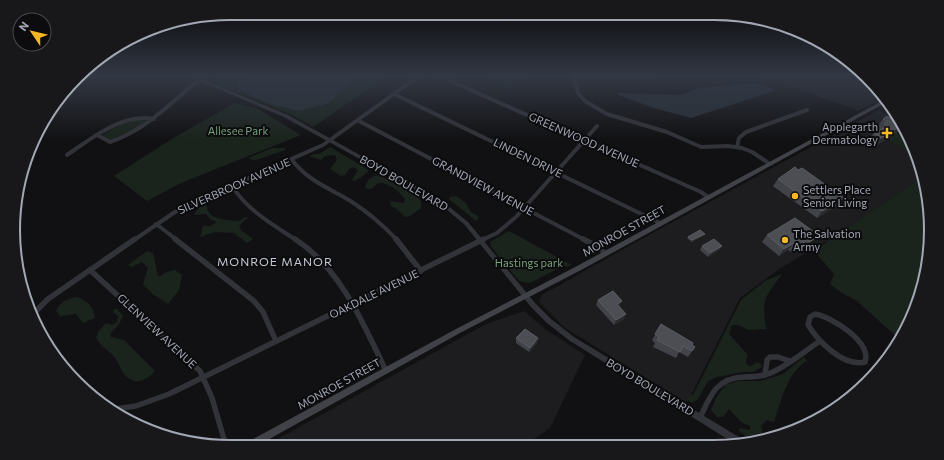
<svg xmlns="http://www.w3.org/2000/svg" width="944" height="460" font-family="Commissioner,sans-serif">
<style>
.built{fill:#1d1d20}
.green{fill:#1b231d}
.water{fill:#272f37}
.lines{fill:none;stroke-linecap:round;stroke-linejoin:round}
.minor-far1{stroke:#323338;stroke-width:4}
.minor{stroke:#323338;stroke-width:5.5}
.tertiary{fill:#323338;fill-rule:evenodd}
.secondary{fill:#404248;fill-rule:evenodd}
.wall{fill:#424348}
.shaded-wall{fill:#2a2b2e}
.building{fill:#4d4e54;stroke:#5a5c63}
.poi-dot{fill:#f7b725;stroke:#0c0c0e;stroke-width:1.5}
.labels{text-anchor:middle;stroke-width:4;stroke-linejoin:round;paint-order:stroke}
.poi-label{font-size:11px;fill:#a2a7b4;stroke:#0c0c0e;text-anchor:start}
.park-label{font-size:11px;fill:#78a07c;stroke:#0c0c0e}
.street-label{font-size:11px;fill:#a2a7b4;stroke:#0c0c0e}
.neighbourhood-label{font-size:12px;letter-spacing:1px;fill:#c3c6d0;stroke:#0c0c0e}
.rim{fill:none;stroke:#a2a7b4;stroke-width:2}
</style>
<rect width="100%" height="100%" fill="#111113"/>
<!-- built -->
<g class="built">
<path d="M756,75H866L883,99L857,111L853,108Z"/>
<path d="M879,110L896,120L915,147L921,178L830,239L779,269L740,298L687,403L565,328L539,302L542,295L636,242Z"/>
<path d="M524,311L545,329L585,355L550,428L524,446L263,447L486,324Z"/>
</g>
<!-- green -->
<g class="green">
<path d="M226,75H248L237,82L329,103L359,75H389L313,127L290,114L215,83L217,80Z"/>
<path d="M481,75H529L507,87Z"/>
<path d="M235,103L258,109L301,135L181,183L147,201L114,176L175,137Z"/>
<path d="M138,119L148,121L117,139L108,140L102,135L121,124Z"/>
<path d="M897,132L900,134L905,133L915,147L916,155L886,139Z"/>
<path d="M330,147L369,170L363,176L355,181L352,180L358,170L353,167L350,168L345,175L341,176L330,169L337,160L335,155L325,156L321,160L309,156L314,154H319Z"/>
<path d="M272,148H285V150L256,160H252L248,158Z"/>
<path d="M379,175L418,196L421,202V208L410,216L405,217L397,209L391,206L390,201L404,203L405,199C397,190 391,183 378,183L371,189L365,188C367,180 370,176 379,175Z"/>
<path d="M921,178L931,230L914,313L899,339L857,301L842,293L830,284L834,274L815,252L830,239Z"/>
<path d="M456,196L466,203L471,212L479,217L476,221L449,199L450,197Z"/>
<path d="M203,204L207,205C206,220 228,220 239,221L245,217H248L239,226L242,231L253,239L247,243L234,233L215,232L200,237L203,226H210L217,222L211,220L206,214L194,215L197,210Z"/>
<path d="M509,231L572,265L557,269L530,283L519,281L491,247L490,242Z"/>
<path d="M147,251L153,253L158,276H161L164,273L175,270L182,275L179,290L168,304L154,295L143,284L148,268L142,262L132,267L128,265Z"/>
<path d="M782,274C764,299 762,298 766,329L749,330L738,325H732L729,334L748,355L746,360L747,365L751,366L757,362L761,364L762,367L753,372H743L717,377L708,381L698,399L692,403L686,399L689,395H693L741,300L765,281Z"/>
<path d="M77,297C88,302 93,305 95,318L83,323L76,314L60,316L56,311C61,301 66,299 77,297Z"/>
<path d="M114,309H117L123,316L119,324L110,334L111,337L124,340L155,371C144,383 131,386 122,371C120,367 118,362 116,359C110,351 102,348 96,338L98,332L106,323L112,325L117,322L118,316L113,312Z"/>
<path d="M804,357L807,361C787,372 781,402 774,422L767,420L761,426L764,439L753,441L739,431V428L750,430V426L741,422L729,409L723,417H717L711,410L716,398L726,384L740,381H760L783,374Z"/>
</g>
<!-- water -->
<g class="water">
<path d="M248,75H359V76L329,103L299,111L274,105L252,96L238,88L237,82Z"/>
<path d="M756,83L777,90L691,118L654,108L618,95L619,93H624L680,95L699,88Z"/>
</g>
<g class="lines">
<!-- minor-far1 -->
<g class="minor-far1">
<path d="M437,75L701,192L708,197"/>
<path d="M573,75L578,93L585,101L607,114L667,132L701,147L728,146L742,148L752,152L770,164"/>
<path d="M573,76L647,77L657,75"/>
<path d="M394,94L660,223"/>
<path d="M359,121L585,240"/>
<path d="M97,135L110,142C146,130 170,103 199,80"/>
<path d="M737,147L739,138L746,132L807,110"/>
<path d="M67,155C92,138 122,113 154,119"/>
<path d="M292,160C308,181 331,189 352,202C369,213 384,226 397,240"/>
<path d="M232,186C248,211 272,224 296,240"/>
<path d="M156,224L177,240"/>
<path d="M134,240L175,212L194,202L323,145L420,75"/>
<path d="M482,240L497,233L516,217L597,126"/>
</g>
<!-- minor -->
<g class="minor">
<path d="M175,239L254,301L263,312L276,341"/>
<path d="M295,239C341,269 363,323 386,371"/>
<path d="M396,239L421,271"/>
<path d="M583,239L598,247L605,253"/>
<path d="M90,270L200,371L212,398L226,446"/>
<path d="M815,314C832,317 872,342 865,362C843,367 819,342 808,325L810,317Z"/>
<path d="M32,315L48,299L135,239"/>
<path d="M765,375L767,360L770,357H778L790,361"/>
<path d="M115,409L136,406L169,394L484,239"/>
<path d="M700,418C710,396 716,378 744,377C752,377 760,377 768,374C787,367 803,352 820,341"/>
</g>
<!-- tertiary -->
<path class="tertiary" d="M186,75H193L288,115L441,200L468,222L535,303L551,319L574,337L747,442V444L737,445L570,341L547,323L531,307L464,224L437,202L284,117Z"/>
<!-- secondary -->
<path class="secondary" d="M882,101H884L885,103L583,269L460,333L255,447H243L244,444L456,329L579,265Z"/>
</g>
<!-- wall -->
<g class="wall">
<path d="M895,118L901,127L897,132L874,147L867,142L874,133L879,130L876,128L883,119H892Z"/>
<path d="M778,179L838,205L817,218L773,186Z"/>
<path d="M704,235L692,242L687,238L688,237Z"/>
<path d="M767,235L810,236L814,239L808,246L804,249L802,247L793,253L788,250L779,256L762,242Z"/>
<path d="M702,246H722L720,249L708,257L700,250Z"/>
<path d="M598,300L622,301L619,306L624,319L614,325L596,305Z"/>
<path d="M661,324L692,345V351L688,357L679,352L676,358L653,347L655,343L652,340Z"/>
<path d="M516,338L537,343L529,352L516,343Z"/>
</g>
<!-- shaded-wall -->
<g class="shaded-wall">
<path d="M900,126L901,127L897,132L874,147L881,138Z"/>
<path d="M844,198L838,205L817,218L822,211Z"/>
<path d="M705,234L704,235L692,242V240Z"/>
<path d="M814,239L808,246L804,249L809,242Z"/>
<path d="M808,240L802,247L793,253L799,246Z"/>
<path d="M794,243L788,250L779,256L784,249Z"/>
<path d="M722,246L720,249L708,257L710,253Z"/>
<path d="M622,301L620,306L615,309L617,304Z"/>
<path d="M626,314L624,319L614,325L616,320Z"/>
<path d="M538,338L537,343L529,352L530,348Z"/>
</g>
<!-- building -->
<g class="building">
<path d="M887,116L892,119L895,118L900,126L881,138L874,133L887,126L884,124L888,122L883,119Z"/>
<path d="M795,167L798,170L802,168L844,198L822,211L778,179Z"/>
<path d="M795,218L814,232L809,235L814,239L809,242L808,240L799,246L794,243L784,249L767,235Z"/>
<path d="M700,230L705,234L692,240L688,237Z"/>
<path d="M714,239L722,246L710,253L702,246Z"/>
<path d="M613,291L622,301L617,304L626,314L616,320L598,300Z"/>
<path d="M661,324L693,343L692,345L695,347L692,351L683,346L680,352L657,340L659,337L655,334Z"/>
<path d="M525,329L538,338L530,348L516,338Z"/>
</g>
<!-- sky -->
<linearGradient id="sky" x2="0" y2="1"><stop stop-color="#09090a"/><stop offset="0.54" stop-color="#323844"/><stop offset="1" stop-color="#323844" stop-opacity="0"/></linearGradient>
<rect width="944" height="140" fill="url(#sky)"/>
<!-- markers -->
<g class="poi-dot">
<path d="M885 127h4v4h4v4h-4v4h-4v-4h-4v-4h4z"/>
<circle cx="795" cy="196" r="4"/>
<circle cx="785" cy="240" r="4"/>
</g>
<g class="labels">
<!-- poi labels -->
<g class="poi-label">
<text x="878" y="131" text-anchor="end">Applegarth<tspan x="878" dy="13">Dermatology</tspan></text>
<text x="803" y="194">Settlers Place<tspan x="803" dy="13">Senior Living</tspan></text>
<text x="793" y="238">The Salvation<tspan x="793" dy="13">Army</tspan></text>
</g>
<!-- park labels -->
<g class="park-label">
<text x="238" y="135">Allesee Park</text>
<text x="529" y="267">Hastings park</text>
</g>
<!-- street labels -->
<g class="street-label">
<text transform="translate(584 140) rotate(24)" y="4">GREENWOOD AVENUE</text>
<text transform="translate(528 158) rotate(26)" y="4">LINDEN DRIVE</text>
<text transform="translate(404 183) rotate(30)" y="4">BOYD BOULEVARD</text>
<text transform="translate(234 186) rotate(-24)" y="4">SILVERBROOK AVENUE</text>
<text transform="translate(483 186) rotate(28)" y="4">GRANDVIEW AVENUE</text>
<text transform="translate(624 231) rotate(-29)" y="4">MONROE STREET</text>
<text transform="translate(374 294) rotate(-26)" y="4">OAKDALE AVENUE</text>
<text transform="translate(157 331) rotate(43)" y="4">GLENVIEW AVENUE</text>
<text transform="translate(339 384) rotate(-29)" y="4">MONROE STREET</text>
<text transform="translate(650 387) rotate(31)" y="4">BOYD BOULEVARD</text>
</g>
<!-- neighbourhood labels -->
<g class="neighbourhood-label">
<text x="275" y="266">MONROE MANOR</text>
</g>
</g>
<!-- crop -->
<path d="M0 0H944V460H0ZM230 20H714A210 210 0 0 1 924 230V230A210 210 0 0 1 714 440H230A210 210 0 0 1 20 230V230A210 210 0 0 1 230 20Z" fill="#18181b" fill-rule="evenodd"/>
<path class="rim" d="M230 20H714A210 210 0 0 1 924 230V230A210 210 0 0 1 714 440H230A210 210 0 0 1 20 230V230A210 210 0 0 1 230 20Z"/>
<!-- north arrow -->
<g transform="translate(32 32) rotate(305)"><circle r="19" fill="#0c0c0e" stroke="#484a50"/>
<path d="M0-3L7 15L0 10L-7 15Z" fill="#f7b725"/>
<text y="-6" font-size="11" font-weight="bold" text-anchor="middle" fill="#a2a7b4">N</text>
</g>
</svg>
